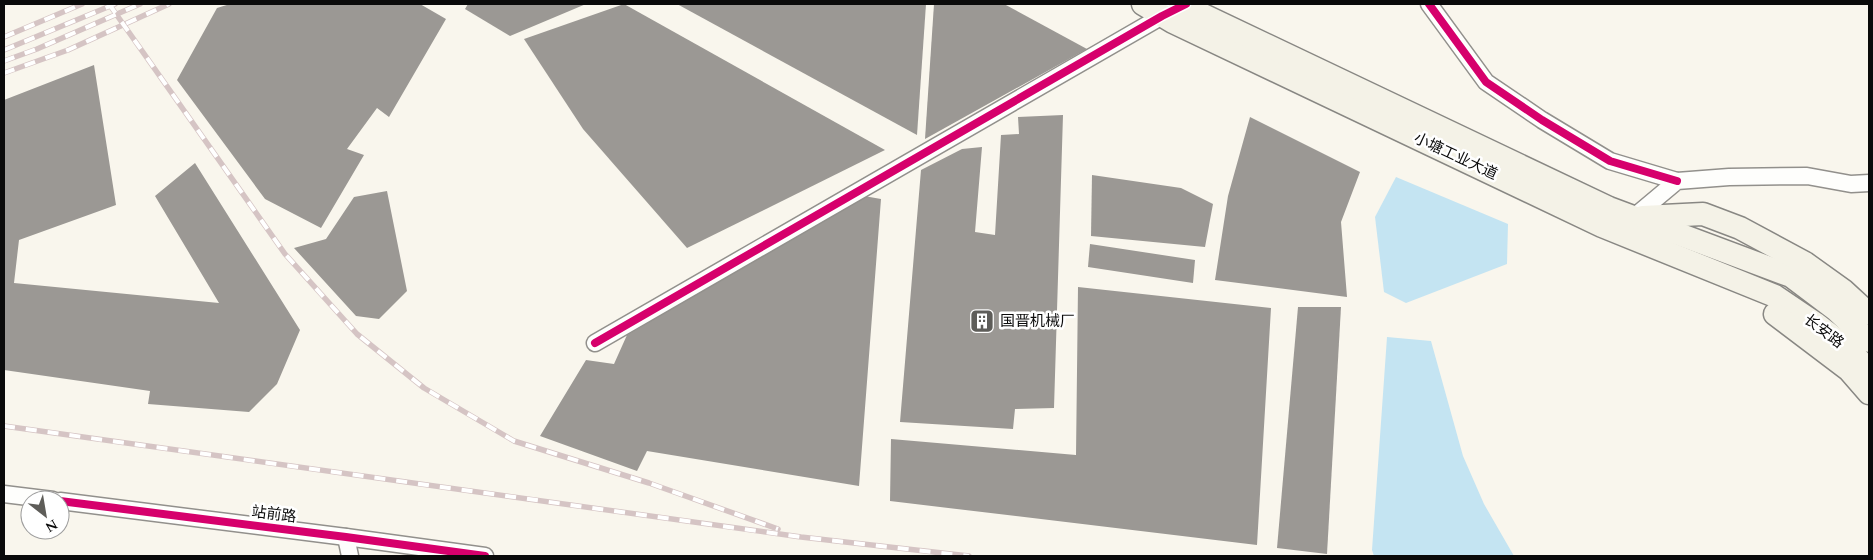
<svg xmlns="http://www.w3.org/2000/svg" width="1873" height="560" font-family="Spectral,'Noto Sans SC',serif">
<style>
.water{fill:#c4e4f2}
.building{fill:#9b9894}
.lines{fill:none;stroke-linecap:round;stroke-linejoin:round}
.minor-casing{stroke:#92908c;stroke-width:19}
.secondary-casing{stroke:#888783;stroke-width:25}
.minor{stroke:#fefefc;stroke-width:16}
.secondary{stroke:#f4f2e7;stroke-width:22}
.rail-casing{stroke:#d5c4c4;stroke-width:5.5}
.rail{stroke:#fff;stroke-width:4;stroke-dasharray:11;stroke-linecap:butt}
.cycleway-casing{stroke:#fff;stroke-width:11}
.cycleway{stroke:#d6006c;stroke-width:8}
.labels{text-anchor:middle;stroke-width:5;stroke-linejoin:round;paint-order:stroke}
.street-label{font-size:15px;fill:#0a0a0a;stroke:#fff}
.poi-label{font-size:15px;fill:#0a0a0a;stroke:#fff;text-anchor:start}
</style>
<rect width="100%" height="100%" fill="#f9f6ed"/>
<!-- water -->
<g class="water">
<path d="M1396,177L1508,224L1507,264L1406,303L1384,292L1375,217Z"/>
<path d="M1387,337L1431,341L1463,456L1484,504L1514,556H1374L1372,550Z"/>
</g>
<!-- building -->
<g class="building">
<path d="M230,4H420L446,19L389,117L377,108L347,149L364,155L321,228L265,199L177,80L217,8Z"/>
<path d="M468,4H586L510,36L465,9Z"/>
<path d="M624,4L885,150L687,248L583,129L524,39Z"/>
<path d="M677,4H926L917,135Z"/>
<path d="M934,4H1004L1087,49L925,139Z"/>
<path d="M94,65L116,205L19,240L14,283L219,303L155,196L195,163L300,330L277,384L249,412L148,404L150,391L4,370V100Z"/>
<path d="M1063,115L1054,408L1015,409L1013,429L900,422L921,170L962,149L982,147L975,232L995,235L1001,135L1019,134L1018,117Z"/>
<path d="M1250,117L1360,172L1341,222L1347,297L1215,280L1228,196Z"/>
<path d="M1092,175L1181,188L1213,204L1205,247L1091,236Z"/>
<path d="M387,191L407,291L379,319L356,316L294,248L326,239L354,197Z"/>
<path d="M864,196L881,199L859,486L647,451L637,471L540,436L586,360L614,364L627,335Z"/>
<path d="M1090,244L1195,260L1193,283L1088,267Z"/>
<path d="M1078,287L1271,308L1257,545L890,501L891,439L1076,455Z"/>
<path d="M1298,307H1341L1327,554L1277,548Z"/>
</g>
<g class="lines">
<!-- minor casing -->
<g class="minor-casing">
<g id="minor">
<path d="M1429,4L1486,82L1542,120L1610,161L1677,181"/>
<path d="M1634,217L1677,181L1729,177L1807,176L1851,184L1869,183"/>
<path d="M595,343L1171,11"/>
<path d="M4,494L53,500"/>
<path d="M60,501L346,537L485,556"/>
<path d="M346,537L350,556"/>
</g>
</g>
<!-- secondary casing -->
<g class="secondary-casing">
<g id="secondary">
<path d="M1143,4L1173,22L1602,226L1775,296L1815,323L1850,350L1869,371"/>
<path d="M1180,4L1609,208L1791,276L1836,310L1869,341"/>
<path d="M1643,217L1703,214L1740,228L1805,263L1844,291L1869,314"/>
<path d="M1775,314L1849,370L1869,393"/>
</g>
</g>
<!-- minor -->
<use href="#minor" class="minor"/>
<!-- secondary -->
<use href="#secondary" class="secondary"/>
<!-- rail casing -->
<g class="rail-casing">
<g id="rail">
<path d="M109,4L285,254L357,334L424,388L514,441L649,483L778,529"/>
<path d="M4,37L82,4"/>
<path d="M4,50L115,4"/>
<path d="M4,61L37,49L140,4"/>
<path d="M4,73L68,50L169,4"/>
<path d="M4,426L801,537L969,556"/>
</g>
</g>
<!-- rail -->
<use href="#rail" class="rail"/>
<!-- cycleway casing -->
<g class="cycleway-casing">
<g id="cycleway">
<path d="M1429,4L1486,82L1542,120L1610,161L1677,181"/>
<path d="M595,343L1162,16L1186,4"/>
<path d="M60,501L346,537L485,556"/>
</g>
</g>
<!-- cycleway -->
<use href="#cycleway" class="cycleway"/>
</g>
<!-- icons -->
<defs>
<g id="building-square" transform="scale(1.25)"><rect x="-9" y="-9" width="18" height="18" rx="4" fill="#5e5d59" stroke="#fff"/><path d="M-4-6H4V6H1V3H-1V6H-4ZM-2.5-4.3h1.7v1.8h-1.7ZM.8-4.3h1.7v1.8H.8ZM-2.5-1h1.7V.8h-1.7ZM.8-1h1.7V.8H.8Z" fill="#fff"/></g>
</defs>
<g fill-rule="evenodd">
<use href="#building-square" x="982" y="321"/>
</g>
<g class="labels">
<!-- street labels -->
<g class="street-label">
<text transform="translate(1456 156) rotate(25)" y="5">小塘工业大道</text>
<text transform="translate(1824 331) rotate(37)" y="5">长安路</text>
<text transform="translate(274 514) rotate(7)" y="5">站前路</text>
</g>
<!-- poi labels -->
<g class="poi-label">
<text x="1000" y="326">国晋机械厂</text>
</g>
</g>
<!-- border -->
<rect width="1873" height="560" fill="none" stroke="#0a0a0a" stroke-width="10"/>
<!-- north arrow -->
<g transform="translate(45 515) rotate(149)"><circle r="24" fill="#ffffff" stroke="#9d9d9d"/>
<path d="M0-4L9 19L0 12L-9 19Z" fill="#5e5d59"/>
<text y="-8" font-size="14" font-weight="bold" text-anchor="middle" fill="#0a0a0a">N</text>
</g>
</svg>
